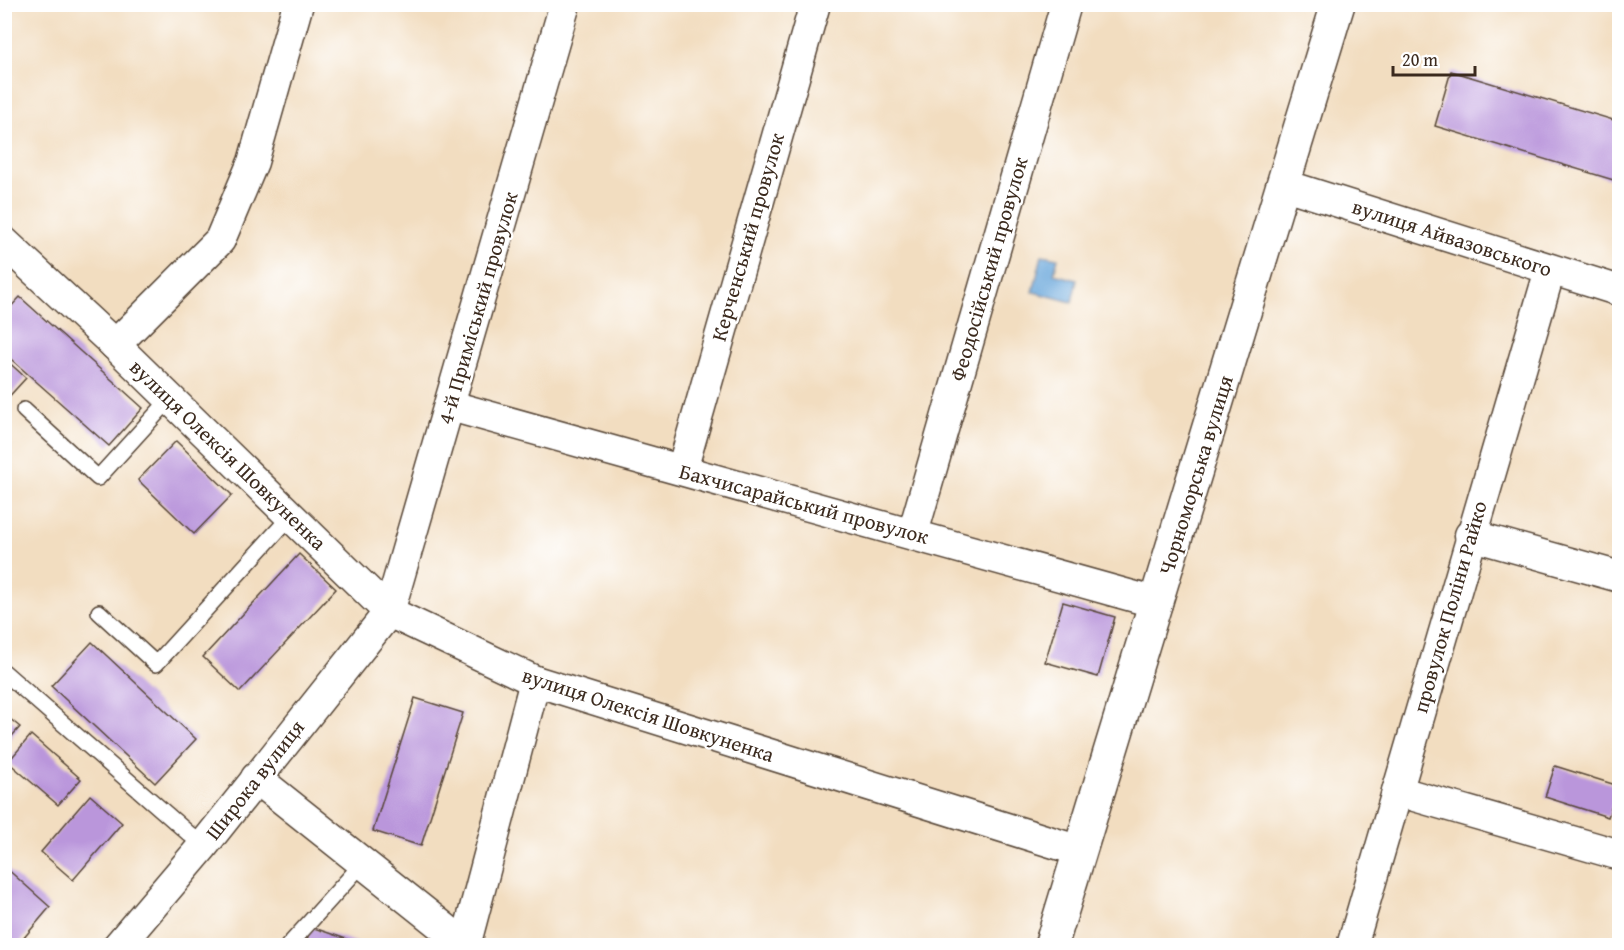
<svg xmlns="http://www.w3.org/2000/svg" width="1624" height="950" font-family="'Gentium Book Plus',serif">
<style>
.water{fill:#68a6da;stroke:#52687c;stroke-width:1.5}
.building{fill:#ba96db}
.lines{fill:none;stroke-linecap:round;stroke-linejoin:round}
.lane-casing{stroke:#564536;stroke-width:18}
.street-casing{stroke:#564536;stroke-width:33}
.secondary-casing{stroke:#564536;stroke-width:36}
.lane{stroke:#fff;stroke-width:15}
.street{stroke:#fff;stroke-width:30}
.secondary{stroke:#fff;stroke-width:33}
.labels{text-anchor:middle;stroke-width:4.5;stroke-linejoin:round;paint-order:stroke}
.street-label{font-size:21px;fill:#3b2a1e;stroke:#fff}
</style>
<rect width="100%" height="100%" fill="#fff"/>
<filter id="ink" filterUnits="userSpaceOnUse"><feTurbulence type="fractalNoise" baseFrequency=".0167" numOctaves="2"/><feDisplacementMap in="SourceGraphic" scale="12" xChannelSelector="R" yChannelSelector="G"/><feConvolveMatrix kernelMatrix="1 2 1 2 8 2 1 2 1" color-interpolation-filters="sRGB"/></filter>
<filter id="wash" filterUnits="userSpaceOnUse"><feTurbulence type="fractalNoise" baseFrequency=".008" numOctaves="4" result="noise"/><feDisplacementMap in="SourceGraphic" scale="24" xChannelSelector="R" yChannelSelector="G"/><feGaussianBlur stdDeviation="1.35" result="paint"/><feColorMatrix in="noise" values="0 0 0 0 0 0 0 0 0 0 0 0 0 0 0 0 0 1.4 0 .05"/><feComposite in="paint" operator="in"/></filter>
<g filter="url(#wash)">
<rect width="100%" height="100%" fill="#f2ddc0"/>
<!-- water -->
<path class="water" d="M1042,255L1058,258L1054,274L1077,280L1072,302L1033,292Z"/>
<g id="blocks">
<!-- building -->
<g class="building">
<path d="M1451,71L1620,122V182L1435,126Z"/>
<path d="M20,297L143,408L109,446L4,353V314Z"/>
<path d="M4,358L26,378L4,402Z"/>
<path d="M176,441L232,495L194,534L138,480Z"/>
<path d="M299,554L336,589L240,692L203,657Z"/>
<path d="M1063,602L1115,617L1098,677L1045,662Z"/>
<path d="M92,642L196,739L155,783L51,686Z"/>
<path d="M415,698L463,713L421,846L373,831Z"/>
<path d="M4,714L20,727L4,745Z"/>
<path d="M31,735L81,779L58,805L8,762Z"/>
<path d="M1555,766L1619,786L1608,817L1545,797Z"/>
<path d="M90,795L122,823L73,880L41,852Z"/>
<path d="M5,867L50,907L17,946H5Z"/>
<path d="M311,927L364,945V946H305Z"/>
</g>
</g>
</g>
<g filter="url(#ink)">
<use href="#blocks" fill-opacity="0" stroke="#564536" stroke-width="1.5"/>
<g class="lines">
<!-- lane casing -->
<g class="lane-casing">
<g id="lane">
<path d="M24,410L98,478L169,400"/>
<path d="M99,612L156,664L290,517"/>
<path d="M4,672L203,846"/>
<path d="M288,946L363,863"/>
</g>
</g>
<!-- street casing -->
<g class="street-casing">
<g id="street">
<path d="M1285,185L1620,291"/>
<path d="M4,242L115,345L389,612L535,681L1080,851"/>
<path d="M115,345L220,240L253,162L298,4"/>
<path d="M451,406L1157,603"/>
<path d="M682,470L815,4"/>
<path d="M913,533L1066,4"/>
<path d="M1470,535L1620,577"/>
<path d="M256,778L467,946"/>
<path d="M1397,791L1620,855"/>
<path d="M118,946L203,846L389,612L565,4"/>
<path d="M465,946L535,681"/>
<path d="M1352,946L1550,270"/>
</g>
</g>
<!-- secondary casing -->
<g class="secondary-casing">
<path id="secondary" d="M1051,946L1338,4"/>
</g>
<!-- lane -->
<use href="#lane" class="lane"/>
<!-- street -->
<use href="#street" class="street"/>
<!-- secondary -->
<use href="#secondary" class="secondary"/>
</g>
</g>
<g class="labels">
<!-- street labels -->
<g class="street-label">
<text transform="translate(748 237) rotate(-74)" y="7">Керченський провулок</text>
<text transform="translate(1452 238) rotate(18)" y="7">вулиця Айвазовського</text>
<text transform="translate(989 269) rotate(-74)" y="7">Феодосійський провулок</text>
<text transform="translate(478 308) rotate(-74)" y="7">4-й Приміський провулок</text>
<text transform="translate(228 455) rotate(44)" y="7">вулиця Олексія Шовкуненка</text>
<text transform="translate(1196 475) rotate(-73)" y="7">Чорноморська вулиця</text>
<text transform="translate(804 504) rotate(15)" y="7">Бахчисарайський провулок</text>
<text transform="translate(1450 607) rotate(-74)" y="7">провулок Поліни Райко</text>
<text transform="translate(648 715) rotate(18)" y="7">вулиця Олексія Шовкуненка</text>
<text transform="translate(255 780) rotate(-52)" y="7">Широка вулиця</text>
</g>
</g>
<!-- margin -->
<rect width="1624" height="950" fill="none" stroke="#fff" stroke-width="24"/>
<!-- scale -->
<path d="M1393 66v9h82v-9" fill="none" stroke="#3b2a1e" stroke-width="3"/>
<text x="1402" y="66" font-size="18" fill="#3b2a1e" stroke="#ffffff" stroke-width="4.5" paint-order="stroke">20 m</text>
</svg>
